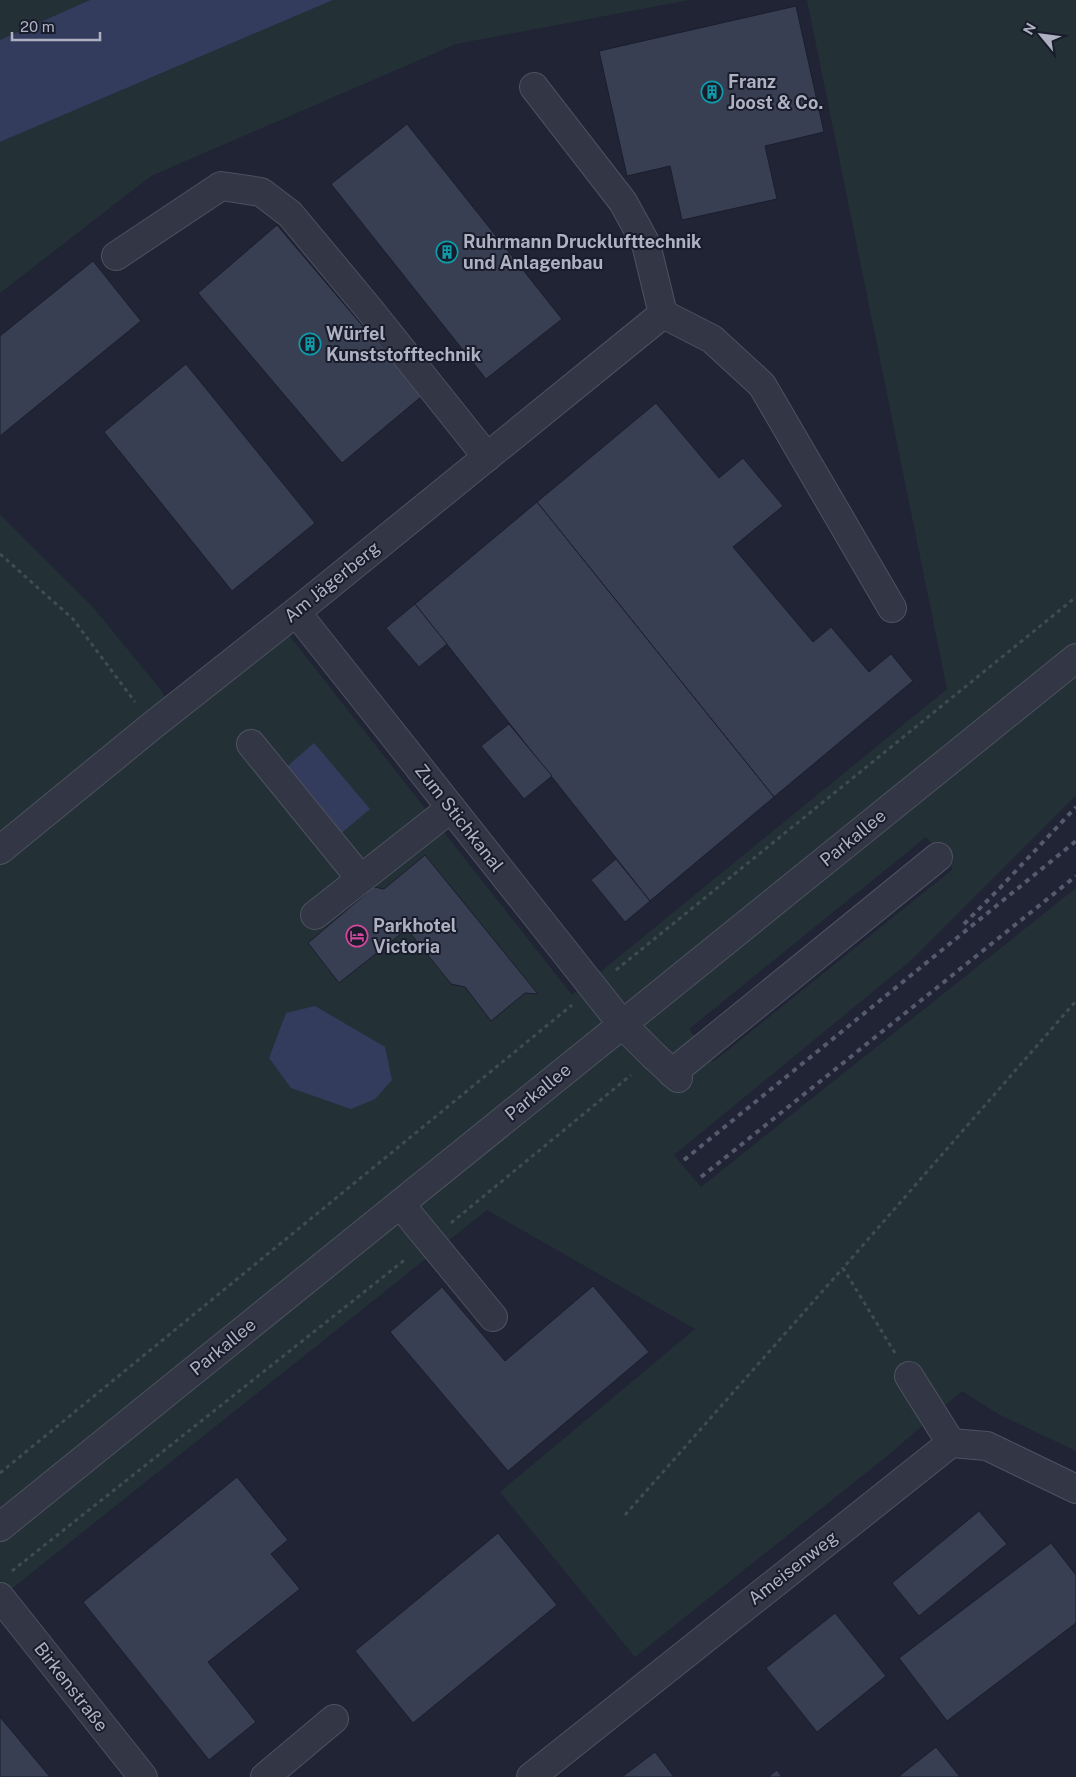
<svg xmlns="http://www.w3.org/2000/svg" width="1076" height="1777" font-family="'Public Sans',sans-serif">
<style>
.green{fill:#233137;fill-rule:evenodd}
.water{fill:#333c5c}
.building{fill:#393f52;stroke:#1b1e2c}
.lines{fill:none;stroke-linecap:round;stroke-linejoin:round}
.minor-casing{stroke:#4d5160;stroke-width:30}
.path{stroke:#3f4d53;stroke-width:3;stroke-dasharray:4 4;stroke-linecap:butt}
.minor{stroke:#333745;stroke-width:28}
.rail{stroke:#555a6c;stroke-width:4;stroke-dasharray:5 5;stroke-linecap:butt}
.labels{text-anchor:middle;stroke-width:4;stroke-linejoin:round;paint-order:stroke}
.poi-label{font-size:18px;font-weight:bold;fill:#adb1c2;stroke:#191c2a;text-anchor:start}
.street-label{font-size:18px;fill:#adb1c2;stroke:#191c2a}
</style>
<rect width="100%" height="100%" fill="#202435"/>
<!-- green -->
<g class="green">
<path d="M0,0H90L0,40Z"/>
<path d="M333,0H689L456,44L151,176L0,293V142Z"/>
<path d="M807,0H1076V795L909,962L674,1155L701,1187L1076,888V1451L998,1414L962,1391L892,1452L635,1657L500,1492L695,1329L487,1210L0,1598V515L92,606L160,689L181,720L288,634L572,995L947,689ZM926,837L953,869L713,1062L689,1029Z"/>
</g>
<!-- water -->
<g class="water">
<path d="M90,0H333L0,142V40Z"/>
<path d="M314,743L370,809L339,835L283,770Z"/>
<path d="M315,1006L385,1047L392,1080L375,1099L351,1109L291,1088L269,1058L286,1013Z"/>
</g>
<!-- building -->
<g class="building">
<path d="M796,6L824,132L765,146L777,199L682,220L670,166L627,176L599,51Z"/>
<path d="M407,124L562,319L486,379L331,184Z"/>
<path d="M277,225L422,396L342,463L198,293Z"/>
<path d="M93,261L141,321L0,436V336Z"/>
<path d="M186,364L315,523L232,591L104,432Z"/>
<path d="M656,403L719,478L743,458L783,506L733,547L813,642L831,627L869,672L891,654L913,681L774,797L537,502Z"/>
<path d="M537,502L774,797L650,901L415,604Z"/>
<path d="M415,604L447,644L419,667L386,628Z"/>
<path d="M509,724L552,776L524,799L481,746Z"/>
<path d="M425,855L538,994L525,993L491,1021L465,987L451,984L407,929L339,983L308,943L374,887L384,889Z"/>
<path d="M616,859L650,901L625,922L591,880Z"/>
<path d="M593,1286L649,1352L508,1471L390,1332L442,1287L505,1361Z"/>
<path d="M237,1477L288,1540L271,1554L300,1589L208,1662L256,1722L209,1760L83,1602Z"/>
<path d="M979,1511L1007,1544L919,1616L892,1583Z"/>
<path d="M498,1533L557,1605L413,1723L355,1651Z"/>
<path d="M1051,1543L1076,1575V1623L947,1721L899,1658Z"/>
<path d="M835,1613L886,1676L817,1732L766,1668Z"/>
<path d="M0,1717L50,1777H0Z"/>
<path d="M936,1747L960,1777H898Z"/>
<path d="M655,1752L674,1777H622Z"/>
<path d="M777,1770L782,1777H768Z"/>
</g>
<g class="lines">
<!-- minor casing -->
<g class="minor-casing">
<g id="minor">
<path d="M534,87L623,202L646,244L663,314L712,339L762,385L892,608"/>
<path d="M116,256L221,186L261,192L290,214L369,309L487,457"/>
<path d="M296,612L622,1024L654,1056L678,1078"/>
<path d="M251,744L361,879"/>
<path d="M0,850L153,725L296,612L663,314"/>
<path d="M315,915L451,808"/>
<path d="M672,1073L938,857"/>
<path d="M400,1204L493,1317"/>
<path d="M909,1376L951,1443"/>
<path d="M0,1527L1076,658"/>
<path d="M0,1597L143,1777"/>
<path d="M265,1777L334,1719"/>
<path d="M531,1777L951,1443L987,1446L1076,1489"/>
</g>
</g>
<!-- path -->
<g class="path">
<path d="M0,554L73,619L135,702"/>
<path d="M616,970L1076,597"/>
<path d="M451,1223L631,1075"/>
<path d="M895,1353L843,1268L1076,1001"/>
<path d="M0,1473L572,1005"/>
<path d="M625,1515L843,1268"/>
<path d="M12,1571L407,1258"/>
</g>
<!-- minor -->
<use href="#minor" class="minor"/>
<!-- rail -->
<g class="rail">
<path d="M964,924L997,891L1076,807"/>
<path d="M684,1160L1076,841"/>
<path d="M701,1177L1076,876"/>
</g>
</g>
<!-- icons -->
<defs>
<g id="building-ring" transform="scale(1.125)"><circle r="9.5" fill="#191c2a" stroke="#0f9aa8" stroke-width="1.5"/><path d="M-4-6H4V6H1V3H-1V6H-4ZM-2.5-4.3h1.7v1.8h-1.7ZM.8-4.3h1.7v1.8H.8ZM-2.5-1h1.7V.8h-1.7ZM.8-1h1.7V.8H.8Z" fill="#0f9aa8"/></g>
<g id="hotel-ring" transform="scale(1.125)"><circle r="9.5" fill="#191c2a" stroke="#d1479c" stroke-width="1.5"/><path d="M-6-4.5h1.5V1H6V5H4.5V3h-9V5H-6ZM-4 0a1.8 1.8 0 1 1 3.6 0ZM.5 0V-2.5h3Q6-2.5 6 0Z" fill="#d1479c"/></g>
</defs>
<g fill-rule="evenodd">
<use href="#building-ring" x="712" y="92"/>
<use href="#building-ring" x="447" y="252"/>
<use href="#building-ring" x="310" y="344"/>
<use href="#hotel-ring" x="357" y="936"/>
</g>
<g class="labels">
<!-- poi labels -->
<g class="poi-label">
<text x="728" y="88">Franz<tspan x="728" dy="21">Joost &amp; Co.</tspan></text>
<text x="463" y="248">Ruhrmann Drucklufttechnik<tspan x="463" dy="21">und Anlagenbau</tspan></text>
<text x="326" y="340">Würfel<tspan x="326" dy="21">Kunststofftechnik</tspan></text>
<text x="373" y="932">Parkhotel<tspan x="373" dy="21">Victoria</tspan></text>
</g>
<!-- street labels -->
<g class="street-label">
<text transform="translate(332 582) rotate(-39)" y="6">Am Jägerberg</text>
<text transform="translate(459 818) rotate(52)" y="6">Zum Stichkanal</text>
<text transform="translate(853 838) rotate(-39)" y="6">Parkallee</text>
<text transform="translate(538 1092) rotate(-39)" y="6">Parkallee</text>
<text transform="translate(223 1347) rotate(-39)" y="6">Parkallee</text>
<text transform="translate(793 1568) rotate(-38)" y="6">Ameisenweg</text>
<text transform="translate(71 1687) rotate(52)" y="6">Birkenstraße</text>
</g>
</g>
<!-- north arrow -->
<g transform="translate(1041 35) rotate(299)" stroke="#191c2a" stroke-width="4" paint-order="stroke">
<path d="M0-4L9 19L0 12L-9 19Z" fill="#adb1c2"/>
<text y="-8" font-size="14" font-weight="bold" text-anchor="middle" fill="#adb1c2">N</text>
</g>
<!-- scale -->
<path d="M12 32v8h88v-8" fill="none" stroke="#adb1c2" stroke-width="2.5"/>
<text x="20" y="32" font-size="15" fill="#adb1c2" stroke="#191c2a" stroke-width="4" paint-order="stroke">20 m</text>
</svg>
